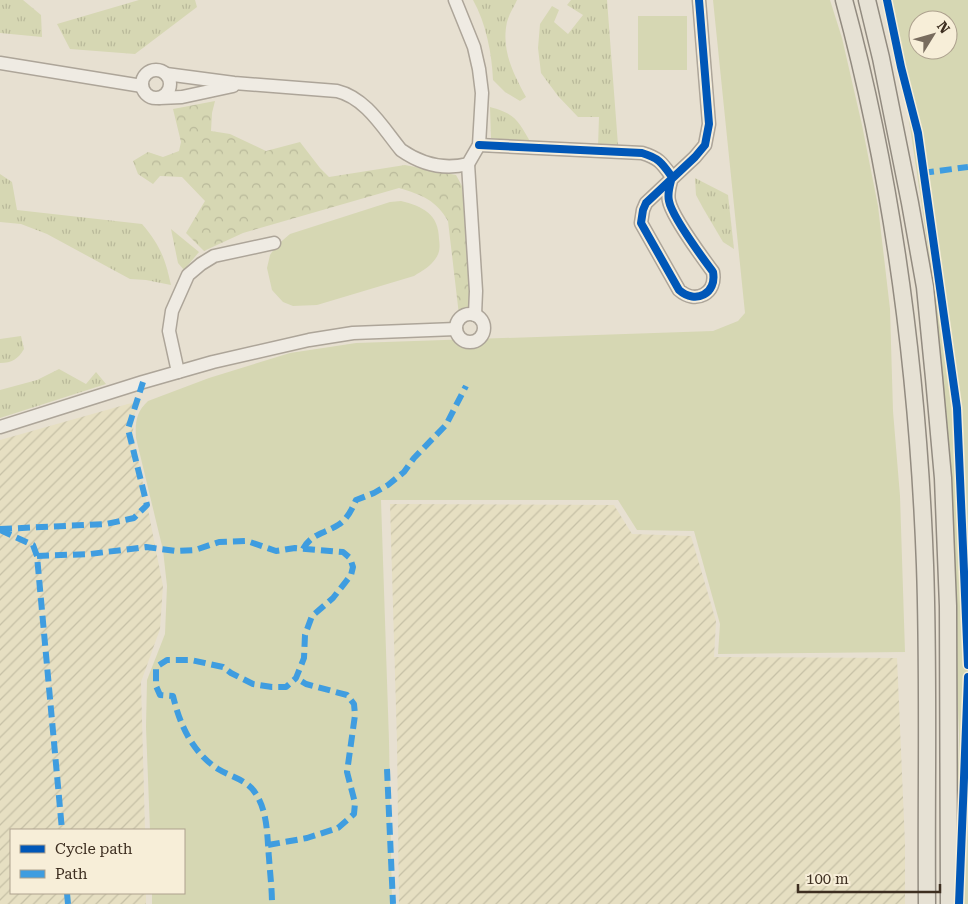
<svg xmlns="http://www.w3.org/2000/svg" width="968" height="904" font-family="'Roboto Serif',serif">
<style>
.farmland{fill:url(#farmland-furrows)}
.green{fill:#d6d7b3;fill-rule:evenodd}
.forest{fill:url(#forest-crowns)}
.park{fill:url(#park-tufts)}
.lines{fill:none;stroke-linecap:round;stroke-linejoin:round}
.minor-casing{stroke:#ada599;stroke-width:15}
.major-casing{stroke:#928b80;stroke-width:19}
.minor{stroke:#efebe3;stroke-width:12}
.major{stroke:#e6e1d4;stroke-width:16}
.quiet{stroke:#3f9de0;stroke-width:6;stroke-dasharray:12 6;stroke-linecap:butt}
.cycleway-casing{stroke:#f7eed8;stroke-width:11}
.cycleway{stroke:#0057b8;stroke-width:8}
</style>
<defs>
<pattern id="farmland-furrows" width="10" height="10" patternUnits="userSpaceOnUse" patternTransform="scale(1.25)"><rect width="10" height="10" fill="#e6dfc2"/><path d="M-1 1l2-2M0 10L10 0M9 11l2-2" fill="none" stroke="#c6c0a6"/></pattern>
<pattern id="forest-crowns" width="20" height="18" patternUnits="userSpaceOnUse" patternTransform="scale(1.25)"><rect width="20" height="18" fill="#d6d7b3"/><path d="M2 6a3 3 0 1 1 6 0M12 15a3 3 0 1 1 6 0" fill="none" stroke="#b9b99a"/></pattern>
<pattern id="park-tufts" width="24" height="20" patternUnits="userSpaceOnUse" patternTransform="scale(1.25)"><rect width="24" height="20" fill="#d6d7b3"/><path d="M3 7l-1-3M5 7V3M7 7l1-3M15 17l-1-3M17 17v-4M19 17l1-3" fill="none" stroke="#b9b99a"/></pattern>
</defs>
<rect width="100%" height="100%" fill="#e7e0d1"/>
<!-- farmland -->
<g class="farmland">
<path d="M142,400L134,415L133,433L163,586L160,629L141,682L145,830H11V893H146V904H0V440Z"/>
<path d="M390,504L614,505L632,534L691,536L716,621L714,657L897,658L905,843V904H399L397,742Z"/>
</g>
<!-- green -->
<g class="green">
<path d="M713,0H830L842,38L862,125L878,206L890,309L893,411L900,496L905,652L718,654L720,624L694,531L637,530L618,500H381L389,741L392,904H152V893H184V830H150L146,727L147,680L165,634L167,586L163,550L136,438C135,423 136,412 148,401L209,378L290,353L356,343L713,331L738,321L745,313Z"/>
<path d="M883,0H968V904H955L959,735L954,613L953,507L934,287L901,67L891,21ZM918,20H948V50H918Z"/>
<rect x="638" y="16" width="49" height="54"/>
<path d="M401,201C422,206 439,214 439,239C440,246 440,252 436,258C431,266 422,271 414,276L317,305L293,306L283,302L272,290L267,268L270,255L276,246L290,234L390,202Z"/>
</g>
<!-- forest -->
<path class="forest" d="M215,101L212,113L211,131L230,134L266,151L300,142L320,168L329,177L405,165L456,175L462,186L473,289L471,311H466L459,315L448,221C436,200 422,195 399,188L243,233L204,251L186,233L205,201L182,177L160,176L153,184L138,174L133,161L148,152L163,157L179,151L181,142L173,109Z"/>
<!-- park -->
<g class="park">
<path d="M0,0H23L41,15L42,37L0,33Z"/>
<path d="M139,0H195L197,7L135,54L70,49L57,24Z"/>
<path d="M473,0H517C514,7 509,14 507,22C501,50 513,73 526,97L520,101L505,92L493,80C492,54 486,23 473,0Z"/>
<path d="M571,0H607L618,145L598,146L599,117H578L558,96L541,73L538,48L540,24L552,6L559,10L554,22L568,34L583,15L567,5Z"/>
<path d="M490,107C516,114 518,121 531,143L491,138Z"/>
<path d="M0,174L12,182L17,210L142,224C160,245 165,258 171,285L146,280L130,279L47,234L21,224L0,222Z"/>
<path d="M695,178L728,195L734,249L723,242L703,208L696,195Z"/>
<path d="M171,229L199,252L184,270L178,263Z"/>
<path d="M21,336L24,349C18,359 12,363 0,363V339Z"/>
<path d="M59,369L86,384L96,372L106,384L0,418V390L37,380Z"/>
</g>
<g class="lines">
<!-- minor casing -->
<g class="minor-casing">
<g id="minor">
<path d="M0,63L142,86"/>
<circle cx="156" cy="84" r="14"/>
<path d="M166,74L234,83L337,91C366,98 383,128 401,150C421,164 444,170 468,164L479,145L482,93L479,69L474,47L455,0"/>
<path d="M159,98L182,97L233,86"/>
<path d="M479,145L642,153C659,158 662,163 672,177C670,185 667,193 669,201C672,217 702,257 713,272C717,293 696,305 679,290L641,223L643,210L646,203L695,157L705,145L709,124L699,0"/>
<path d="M468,164L476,291L475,315"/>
<circle cx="470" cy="328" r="14"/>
<path d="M178,372L169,331L172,311L188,275L201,264L214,256L274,243"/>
<path d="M0,427L143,382L213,362L309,340L353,333L456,329"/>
</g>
</g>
<!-- major casing -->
<g class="major-casing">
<g id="major">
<path d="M844,0C894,184 918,375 925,565C929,678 926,791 927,904"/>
<path d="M867,0L881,58L910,203L925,287L934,378L943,478L948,606L949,904"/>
</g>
</g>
<!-- minor -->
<use href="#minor" class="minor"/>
<!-- major -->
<use href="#major" class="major"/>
<!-- quiet -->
<g class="quiet">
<path d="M922,173L968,167"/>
<path d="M0,529L106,524L134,518L147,505L128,429L143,382"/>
<path d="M0,530L33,545L37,556L62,830"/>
<path d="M303,549C312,533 324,534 338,525C347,520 352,509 356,500L374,493L388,485L404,472L414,458L446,425L466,386"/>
<path d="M37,556L90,554L146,547L176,551L195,550L219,542L247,541L276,551L295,548L343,552L350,558L353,567L351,575L333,598L312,616L305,635L304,658L296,678L286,687H272L253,684L231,673L223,667L191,660H167L156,667V686L160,695L173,696C180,725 192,752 218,769C231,777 248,780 256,794C268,813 267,836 269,858C270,873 272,889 272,904"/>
<path d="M387,769L393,904"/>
<path d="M268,845L307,838L338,828L354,814L355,803L347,772L355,715L354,704L347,695L306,684L296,678"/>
<path d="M67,893L68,904"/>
</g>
<!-- cycleway casing -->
<g class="cycleway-casing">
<g id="cycleway">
<path d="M887,0L901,67L918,133L957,408L968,665"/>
<path d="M479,145L642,153C659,158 662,163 672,177C670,185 667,193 669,201C672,217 702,257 713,272C717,293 696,305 679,290L641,223L643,210L646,203L695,157L705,145L709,124L699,0"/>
<path d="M959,904L968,677"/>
</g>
</g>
<!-- cycleway -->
<use href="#cycleway" class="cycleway"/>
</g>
<!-- legend -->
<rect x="10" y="829" width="175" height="65" fill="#f7eed8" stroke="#ada18e"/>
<rect x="20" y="845" width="25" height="8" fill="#0057b8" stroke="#ada18e"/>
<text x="55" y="854" font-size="15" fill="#3d2e20">Cycle path</text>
<rect x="20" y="870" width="25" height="8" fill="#3f9de0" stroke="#ada18e"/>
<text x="55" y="879" font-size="15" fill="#3d2e20">Path</text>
<!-- north arrow -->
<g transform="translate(933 35) rotate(53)"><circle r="24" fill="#f7eed8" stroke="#ada18e"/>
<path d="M0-4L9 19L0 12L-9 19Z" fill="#786c5e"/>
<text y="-8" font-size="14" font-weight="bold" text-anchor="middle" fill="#3d2e20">N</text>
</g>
<!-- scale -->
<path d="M798 884v8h142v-8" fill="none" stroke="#3d2e20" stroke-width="2.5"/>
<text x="806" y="884" font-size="15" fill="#3d2e20" stroke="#f7eed8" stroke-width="4" paint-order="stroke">100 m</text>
</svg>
